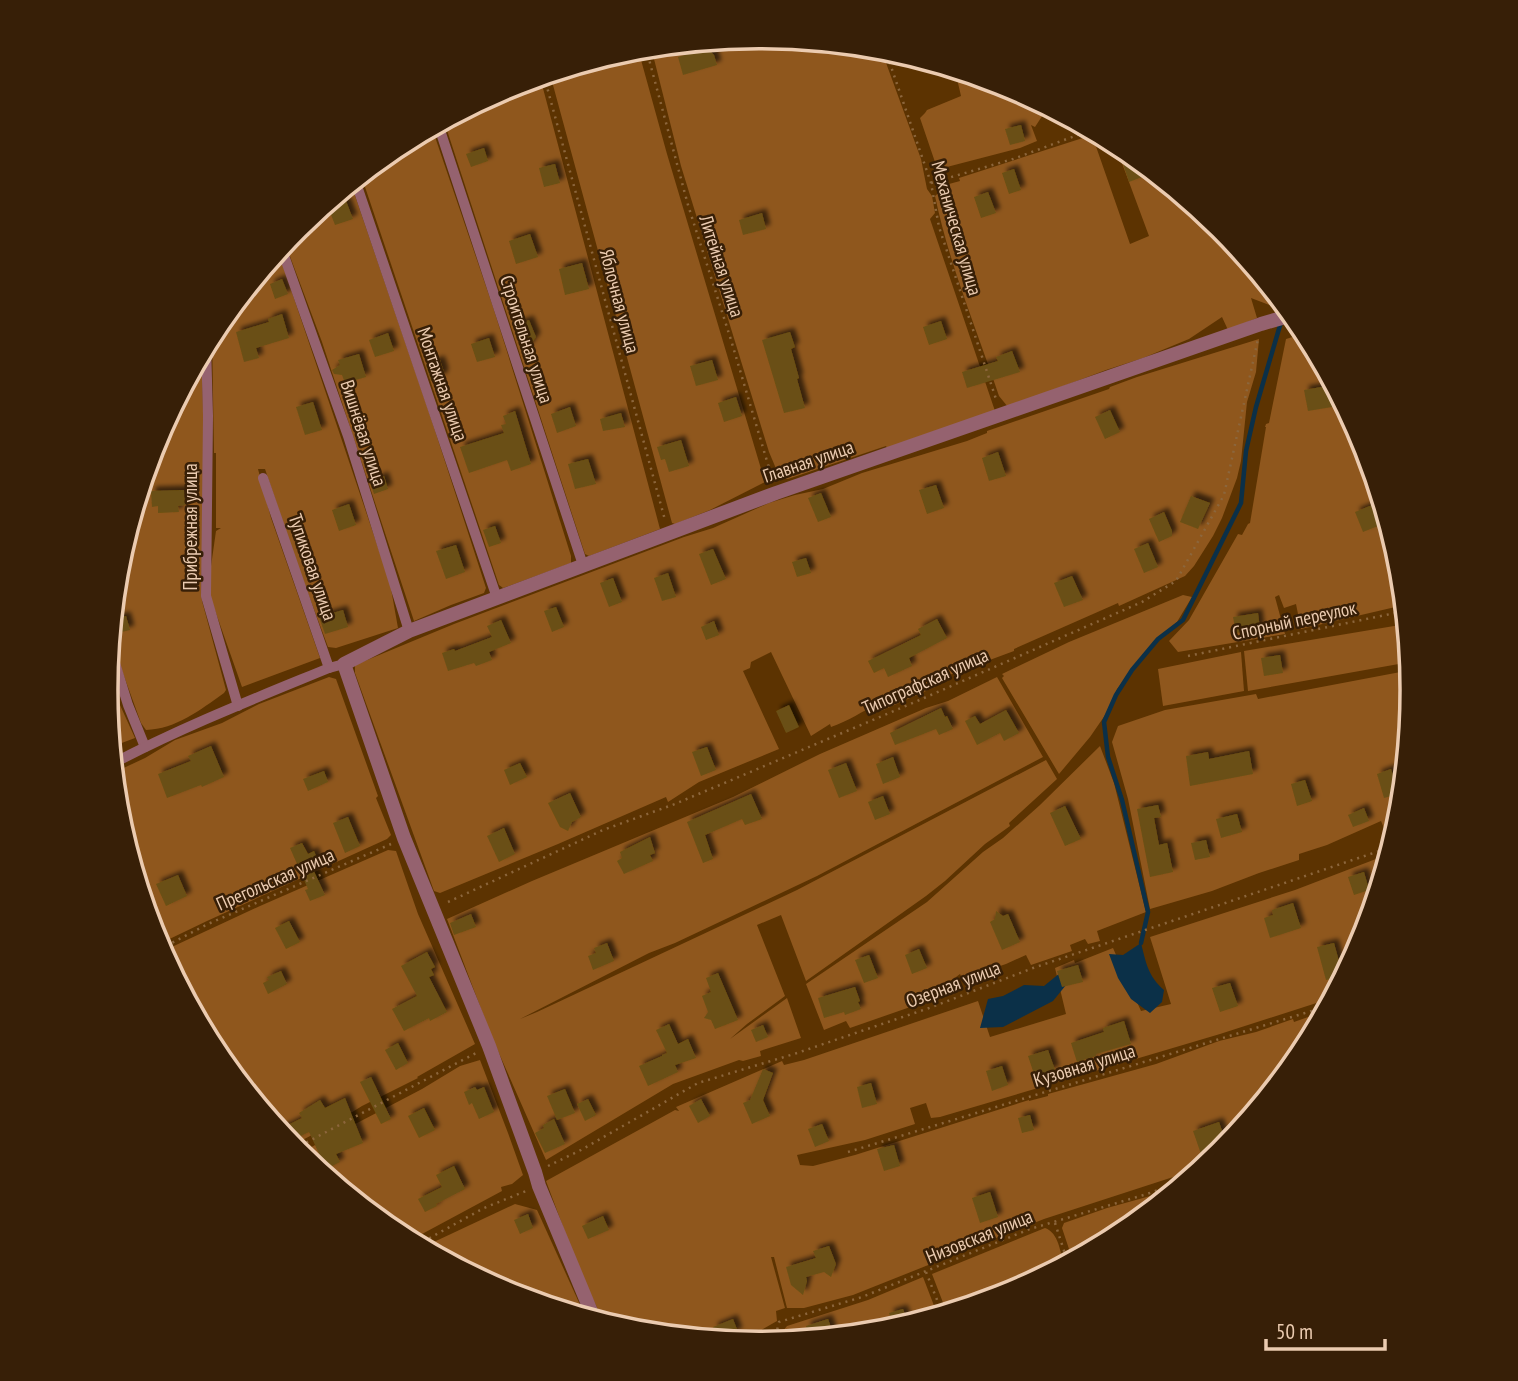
<svg xmlns="http://www.w3.org/2000/svg" width="1518" height="1381" font-family="'PT Sans Narrow',sans-serif">
<style>
.green{fill:#8f571d}
.water{fill:#0b3048}
.lines{fill:none;stroke-linecap:round;stroke-linejoin:round}
.stream{stroke:#0b3048;stroke-width:4.5}
.building{fill:#6b5014;filter:url(#shadow)}
.path{stroke:#8c663c;stroke-width:2.5;stroke-dasharray:2 5;stroke-linecap:butt}
.service{stroke:#95626f;stroke-width:10}
.minor{stroke:#95626f;stroke-width:14}
.labels{text-anchor:middle;stroke-width:5;stroke-linejoin:round;paint-order:stroke}
.street-label{font-size:19px;fill:#ebcbb0;stroke:#371f07}
.rim{fill:none;stroke:#ebcbb0;stroke-width:3.5}
</style>
<defs>
<filter id="shadow"><feDropShadow dx="4.5" dy="-4.5" stdDeviation="2" flood-color="#0009"/></filter>
</defs>
<rect width="100%" height="100%" fill="#5c3301"/>
<!-- green -->
<g class="green">
<path d="M759,37L881,49L921,159L927,189L932,196L935,213L930,219L995,411L887,448L886,446L788,479L780,478L769,452L681,166L651,47Z"/>
<path d="M632,49H638L667,154L765,482L710,510L675,524L672,523L550,74Z"/>
<path d="M955,70L1010,87L1048,107L1035,127L1031,125L1037,141L1020,148L943,168L936,165L920,118L925,113L927,110L961,96Z"/>
<path d="M540,77L660,529L589,556L585,554L445,124L443,125L442,122L509,86Z"/>
<path d="M432,128L493,307L571,556V563L503,588L499,585L361,175L396,147Z"/>
<path d="M1092,135L1130,244L1149,236L1116,147L1120,146L1222,229L1280,299L1275,307L1251,298L1257,318L1228,330L1222,317L1189,339L1143,358L1106,370L1008,407L999,396C977,330 949,264 935,196L949,184L960,181L959,178Z"/>
<path d="M351,184L427,406L486,588L484,593L451,605L414,621L322,342L285,243L297,228Z"/>
<path d="M278,251L390,583L398,628L336,648L328,647L296,561L265,469H258L271,518L320,658L242,687L211,599L210,573L216,531L221,528H216V453H214L212,334L216,327Z"/>
<path d="M1306,333L1363,441L1400,563L1404,605L1301,629L1296,604L1284,608L1279,595L1275,597L1285,634L1178,652L1169,641L1189,620L1238,534L1242,535L1248,524L1250,523L1266,427H1265L1266,424L1269,423L1286,339Z"/>
<path d="M1259,339L1256,372L1247,402L1241,461L1237,478L1222,518L1213,536L1194,566L1185,576L1119,606L1118,603L1014,649V651L933,681L935,687L881,711L878,704C862,711 849,721 831,727L830,724L811,736L771,652L751,662L750,668L743,671L779,749L699,782L668,802L666,797L558,844L440,893L434,891L355,673V665L454,624L684,537L713,528L769,503L795,495L823,489L862,473L967,441L987,433V431L1109,389L1110,387L1137,377Z"/>
<path d="M200,358L202,363L205,507L201,587L202,601L226,690L224,693C200,710 176,729 146,730L141,723L120,665L111,632L118,563L155,440Z"/>
<path d="M1183,595L1192,597L1177,622L1158,638L1117,689L1110,708L1090,737L1059,774L1002,678L1004,676L1002,674L1069,642Z"/>
<path d="M1406,624L1410,662L1248,691L1244,651Z"/>
<path d="M1241,652L1244,691L1163,706L1158,669Z"/>
<path d="M108,660L120,705L135,738L111,747L105,690Z"/>
<path d="M1411,670L1413,691L1400,818L1395,834L1387,835L1381,821L1327,845L1299,854V860L1259,873L1212,891L1150,909L1128,799L1112,742L1118,726L1165,710L1256,694L1258,699Z"/>
<path d="M329,677L336,679L378,796L376,798L391,835L387,839L207,921L157,945L118,818L114,775L115,772L145,758L175,740L222,723L259,704Z"/>
<path d="M997,677L1043,757L817,876L675,943L649,953L520,1019L537,1012L797,890L1046,760L1057,779L1009,823L1010,826L985,844L945,881L926,896L806,981L781,915L757,925L785,996L747,1024L730,1039L787,998L801,1038L760,1051L761,1056L743,1061L739,1060L673,1084L546,1160L491,1035L447,919L532,881L733,797L820,754L926,708L948,701Z"/>
<path d="M1100,746L1114,783L1146,912L1097,931L1100,941L1088,944L1085,939L1070,945L1072,951L1031,965L1026,955L1006,964L982,972L983,981L966,987L960,974L948,983L913,999L916,1005L850,1028L846,1021L824,1030L806,984L927,902L983,852L1003,838L1040,805Z"/>
<path d="M388,850L396,851L418,914L475,1044L417,1077L418,1078L362,1106L333,1124L291,1146L215,1053L161,952L260,906Z"/>
<path d="M1389,854L1363,941L1332,998L1220,1034L940,1117L931,1118L926,1103L910,1108L915,1124L865,1140L797,1155L800,1165L813,1166L855,1155L1029,1100V1101L1048,1096V1094L1156,1064L1219,1041L1256,1032L1293,1019L1294,1022L1325,1011L1302,1054L1221,1153L1204,1167L1044,1219L853,1295L804,1308H787L774,1257H771L785,1308L776,1311L777,1321L763,1329L757,1334L759,1342L766,1344H759L631,1332L605,1324L580,1272L546,1181L675,1110L679,1111L676,1107L782,1061L784,1065L804,1060L978,1001L990,1037L1066,1014L1055,968L1074,960L1075,963L1113,948L1141,1011L1171,1004L1150,937L1295,890Z"/>
<path d="M480,1060L508,1133L523,1175L512,1184L501,1187L502,1191L409,1241L395,1234L298,1154L422,1089L460,1066Z"/>
<path d="M1179,1188L1122,1234L1073,1261L1062,1228L1064,1223L1107,1208Z"/>
<path d="M515,1204L537,1210L586,1318L508,1294L421,1248Z"/>
<path d="M1045,1228C1059,1233 1060,1252 1064,1265L1009,1295L947,1313L932,1274Z"/>
<path d="M923,1277L938,1316L886,1332L782,1342V1332L787,1326L868,1300Z"/>
</g>
<!-- water -->
<g class="water">
<path d="M1141,943C1146,963 1148,976 1164,990L1162,1002L1150,1013L1131,999L1118,978L1109,954L1123,955Z"/>
<path d="M1060,973L1066,985L1053,1001L1003,1027L980,1028L988,999L1003,996L1024,985L1044,986Z"/>
</g>
<g class="lines">
<!-- stream -->
<path class="stream" d="M1141,943L1148,912L1122,800L1108,757L1104,722L1116,695L1132,670L1158,639L1183,620L1241,503L1246,451L1256,407L1281,322"/>
</g>
<!-- building -->
<g class="building">
<path d="M707,48L714,55L717,65L683,75L678,57Z"/>
<path d="M1021,125L1025,141L1010,145L1005,129Z"/>
<path d="M484,148L488,161L471,167L466,154Z"/>
<path d="M1135,159L1142,177L1129,182L1123,164Z"/>
<path d="M555,164L560,183L544,187L539,168Z"/>
<path d="M1014,169L1021,190L1009,194L1002,173Z"/>
<path d="M988,192L996,213L981,218L974,197Z"/>
<path d="M346,201L353,219L335,225L328,207Z"/>
<path d="M762,213L766,229L743,235L739,220Z"/>
<path d="M530,234L538,257L516,264L509,241Z"/>
<path d="M582,263L589,289L565,295L559,269Z"/>
<path d="M282,279L288,294L275,299L270,284Z"/>
<path d="M282,314L289,338L256,348L259,358L244,362L236,332L269,322L268,319Z"/>
<path d="M529,320L536,337L525,352L515,325Z"/>
<path d="M941,321L947,339L929,345L923,327Z"/>
<path d="M790,332L795,347L791,349L799,378L797,379L805,408L784,413L762,340Z"/>
<path d="M388,333L394,351L375,357L369,340Z"/>
<path d="M489,338L495,357L477,362L471,344Z"/>
<path d="M1012,351L1020,372L967,388L962,372L998,361L996,357Z"/>
<path d="M359,354L366,377L345,383L342,375L334,374L332,370L340,365L338,360Z"/>
<path d="M440,360L444,372L443,377L431,381L426,365Z"/>
<path d="M712,360L718,380L696,386L690,366Z"/>
<path d="M1333,385L1344,405L1308,411L1304,390Z"/>
<path d="M736,397L742,416L724,422L718,403Z"/>
<path d="M313,402L322,430L305,435L296,407Z"/>
<path d="M570,407L576,426L557,433L551,414Z"/>
<path d="M1110,410L1120,432L1105,439L1095,417Z"/>
<path d="M515,411L531,464L511,471L507,460L469,473L460,447L504,433L501,425L506,424L503,416Z"/>
<path d="M621,413L625,427L603,431L600,419Z"/>
<path d="M681,440L689,466L669,472L665,459L661,460L657,447Z"/>
<path d="M998,452L1006,476L989,481L982,458Z"/>
<path d="M588,459L596,484L575,489L568,464Z"/>
<path d="M384,476L388,489L374,494L370,482Z"/>
<path d="M936,485L944,508L927,514L919,490Z"/>
<path d="M184,490L185,505L178,506L179,512L158,513V506L152,507L151,491Z"/>
<path d="M821,493L831,517L818,522L808,498Z"/>
<path d="M1191,496L1210,503L1198,529L1180,522Z"/>
<path d="M1382,501L1388,522L1363,532L1355,512Z"/>
<path d="M349,504L356,525L339,531L332,510Z"/>
<path d="M1164,512L1172,531V536L1159,542L1149,519Z"/>
<path d="M495,526L501,543L489,547L483,530Z"/>
<path d="M1148,543L1158,567L1144,573L1134,549Z"/>
<path d="M456,545L465,572L446,579L436,551Z"/>
<path d="M713,549L726,579L711,585L699,554Z"/>
<path d="M806,558L811,573L797,577L792,562Z"/>
<path d="M668,573L676,597L662,601L654,578Z"/>
<path d="M1072,576L1083,600L1064,607L1054,583Z"/>
<path d="M613,578L622,602L609,607L600,583Z"/>
<path d="M556,607L564,627L552,632L544,611Z"/>
<path d="M343,610L348,627L325,634L319,617Z"/>
<path d="M1258,613L1260,629L1236,633L1233,617Z"/>
<path d="M126,616L130,630L113,634L112,627V619Z"/>
<path d="M937,619L947,638L909,658L912,666L888,677L884,668L874,673L868,661L921,635L918,629Z"/>
<path d="M501,620L511,643L489,652L492,660L476,666L474,663L448,671L442,653L454,649L455,651L492,637L487,626Z"/>
<path d="M714,621L719,635L706,640L701,627Z"/>
<path d="M1280,655L1283,673L1264,676L1261,658Z"/>
<path d="M789,705L799,727L786,733L776,711Z"/>
<path d="M941,708L945,717L947,716L953,729L939,735L936,729L895,745L890,733Z"/>
<path d="M1006,710L1019,733L1004,741L1000,733L977,745L965,721L975,716L980,724Z"/>
<path d="M211,746L224,777L202,787L201,785L167,798L158,774L191,761L188,756Z"/>
<path d="M707,747L716,770L701,776L692,752Z"/>
<path d="M1249,751L1253,774L1190,786L1186,756L1208,752L1209,759Z"/>
<path d="M893,757L900,777L883,784L876,764Z"/>
<path d="M520,763L527,777L510,785L504,770Z"/>
<path d="M846,763L857,791L839,798L828,770Z"/>
<path d="M1391,769L1399,794L1384,798L1377,774Z"/>
<path d="M324,771L328,782L308,791L303,779Z"/>
<path d="M1305,780L1312,801L1297,806L1291,784Z"/>
<path d="M570,793L581,817L572,822L568,831L560,827L548,803Z"/>
<path d="M751,794L762,819L745,825L742,819L705,835L713,859L703,863L687,822Z"/>
<path d="M883,796L890,814L875,820L868,802Z"/>
<path d="M1158,805L1161,817L1154,818L1159,845L1167,843L1173,872L1150,877L1137,809Z"/>
<path d="M1065,806L1081,839L1065,846L1050,813Z"/>
<path d="M1364,808L1369,821L1353,827L1348,815Z"/>
<path d="M1237,814L1242,832L1221,838L1216,819Z"/>
<path d="M348,817L360,846L345,853L333,823Z"/>
<path d="M504,828L515,854L499,862L487,836Z"/>
<path d="M650,837L655,853L650,855L653,861L624,874L617,861L622,858L620,852Z"/>
<path d="M1206,840L1210,857L1195,860L1191,843Z"/>
<path d="M302,843L308,854L314,851L320,866L313,869L325,895L310,901L305,890L308,889L290,848Z"/>
<path d="M1364,872L1369,890L1354,895L1348,877Z"/>
<path d="M178,875L187,896L166,906L156,884Z"/>
<path d="M1293,903L1301,928L1270,938L1264,918L1273,915L1272,910Z"/>
<path d="M996,911L1003,916L1008,914L1020,942L1002,950L990,922L995,919Z"/>
<path d="M471,914L476,927L454,935L450,923Z"/>
<path d="M289,921L300,942L286,949L275,928Z"/>
<path d="M607,943L614,961L593,970L588,956L596,953L594,948Z"/>
<path d="M1334,943L1343,976L1326,980L1317,947Z"/>
<path d="M919,949L927,968L912,974L905,955Z"/>
<path d="M427,952L435,967L431,969L434,975L429,977L447,1012L430,1021L429,1018L404,1031L392,1009L417,996L401,966Z"/>
<path d="M869,955L878,978L864,983L855,960Z"/>
<path d="M1078,965L1083,982L1062,987L1057,971Z"/>
<path d="M281,971L287,984L268,994L263,983L269,980L267,977Z"/>
<path d="M718,973L738,1020L715,1029L711,1020L704,1018L708,1012L702,996L711,992L706,978Z"/>
<path d="M1230,983L1238,1006L1220,1012L1212,988Z"/>
<path d="M855,987L860,1001L858,1002L861,1009L845,1015L844,1012L824,1018L818,998Z"/>
<path d="M1124,1021L1131,1044L1096,1054V1056L1077,1062L1071,1043L1104,1032L1103,1028Z"/>
<path d="M669,1024L678,1044L688,1039L696,1058L675,1065L678,1072L648,1086L639,1066L662,1056V1055L667,1053L656,1030Z"/>
<path d="M763,1025L768,1037L756,1042L751,1030Z"/>
<path d="M398,1043L408,1063L396,1070L385,1050Z"/>
<path d="M1048,1050L1055,1070L1035,1077L1028,1056Z"/>
<path d="M1002,1066L1008,1085L992,1091L986,1071Z"/>
<path d="M763,1069L773,1073L763,1100L770,1116L752,1124L743,1103L750,1100Z"/>
<path d="M371,1077L391,1119L381,1124L360,1082Z"/>
<path d="M871,1083L877,1104L862,1108L857,1087Z"/>
<path d="M475,1087L477,1090L484,1087L494,1112L479,1119L472,1103L469,1105L464,1092Z"/>
<path d="M565,1089L575,1113L557,1120L547,1096Z"/>
<path d="M345,1098L363,1143L336,1154L340,1162L326,1169L309,1132L288,1142L278,1130L302,1118L299,1113L320,1100L325,1108Z"/>
<path d="M588,1099L596,1115L585,1121L577,1104Z"/>
<path d="M701,1099L710,1116L698,1123L689,1106Z"/>
<path d="M424,1108L435,1130L419,1138L408,1116Z"/>
<path d="M1030,1115L1034,1130L1022,1133L1018,1118Z"/>
<path d="M554,1119L565,1144L545,1153L535,1133L544,1128L543,1125Z"/>
<path d="M1219,1122L1227,1145L1201,1154L1193,1131Z"/>
<path d="M822,1124L829,1141L815,1147L808,1129Z"/>
<path d="M894,1145L900,1166L884,1171L877,1149Z"/>
<path d="M454,1166L465,1189L436,1204L437,1206L425,1212L418,1199L442,1187L436,1175Z"/>
<path d="M990,1192L998,1217L980,1223L972,1198Z"/>
<path d="M528,1214L533,1228L520,1234L514,1220Z"/>
<path d="M603,1216L609,1230L588,1239L582,1226Z"/>
<path d="M829,1246L836,1264L831,1277L824,1272L806,1277L807,1281L803,1295L791,1285L786,1267L816,1258L813,1251Z"/>
<path d="M903,1309L909,1325L894,1329L889,1313Z"/>
<path d="M733,1319L738,1332L718,1340L713,1327Z"/>
<path d="M828,1319L833,1333L810,1339L806,1326Z"/>
</g>
<g class="lines">
<!-- path -->
<g class="path">
<path d="M646,48L688,205L731,340L772,478"/>
<path d="M885,49L931,183L939,227L997,402"/>
<path d="M544,76L665,520"/>
<path d="M931,183L1013,159L1091,130"/>
<path d="M1188,656L1405,611"/>
<path d="M448,902L603,830L675,804L915,702L1142,602L1176,581L1224,495L1258,339"/>
<path d="M160,949L208,924L391,844"/>
<path d="M294,1149L476,1053"/>
<path d="M848,1152L1328,1006"/>
<path d="M548,1166L581,1150L698,1083L794,1054L932,1007L1033,968L1391,847"/>
<path d="M1055,1223L1068,1263"/>
<path d="M417,1245L484,1208L526,1191"/>
<path d="M926,1272L943,1315"/>
<path d="M776,1343L775,1339L779,1322L862,1297L1030,1229L1147,1194L1190,1178"/>
</g>
<!-- service -->
<g class="service">
<path d="M438,124L583,565"/>
<path d="M355,180L497,598"/>
<path d="M281,247L348,436L409,631"/>
<path d="M206,345L208,416L206,596L238,706"/>
<path d="M263,478L329,668"/>
<path d="M110,647L128,705L145,747"/>
<path d="M112,764C182,727 256,698 329,668L344,664"/>
</g>
<!-- minor -->
<path class="minor" d="M595,1321L539,1186L535,1172L489,1046L404,838L344,664L409,631L776,493L1261,324L1292,315"/>
</g>
<g class="labels">
<!-- street labels -->
<g class="street-label">
<text transform="translate(957 228) rotate(74)" y="7">Механическая улица</text>
<text transform="translate(722 266) rotate(72)" y="7">Литейная улица</text>
<text transform="translate(620 301) rotate(75)" y="7">Яблочная улица</text>
<text transform="translate(527 339) rotate(72)" y="7">Строительная улица</text>
<text transform="translate(443 384) rotate(71)" y="7">Монтажная улица</text>
<text transform="translate(364 433) rotate(72)" y="7">Вишнёвая улица</text>
<text transform="translate(808 461) rotate(-19)" y="7">Главная улица</text>
<text transform="translate(190 527) rotate(-90)" y="7">Прибрежная улица</text>
<text transform="translate(313 567) rotate(71)" y="7">Тупиковая улица</text>
<text transform="translate(1294 620) rotate(-12)" y="7">Спорный переулок</text>
<text transform="translate(925 681) rotate(-24)" y="7">Типографская улица</text>
<text transform="translate(275 879) rotate(-24)" y="7">Прегольская улица</text>
<text transform="translate(953 984) rotate(-21)" y="7">Озерная улица</text>
<text transform="translate(1084 1065) rotate(-17)" y="7">Кузовная улица</text>
<text transform="translate(979 1236) rotate(-22)" y="7">Низовская улица</text>
</g>
</g>
<!-- crop -->
<path d="M0 0H1518V1381H0ZM118 690a641 641 0 1 1 1282 0a641 641 0 1 1-1282 0Z" fill="#371f07" fill-rule="evenodd"/>
<path class="rim" d="M118 690a641 641 0 1 1 1282 0a641 641 0 1 1-1282 0Z"/>
<!-- scale -->
<path d="M1266 1339v10h119v-10" fill="none" stroke="#ebcbb0" stroke-width="3.5"/>
<text x="1276" y="1339" font-size="21" fill="#ebcbb0" stroke="#371f07" stroke-width="5" paint-order="stroke">50 m</text>
</svg>
